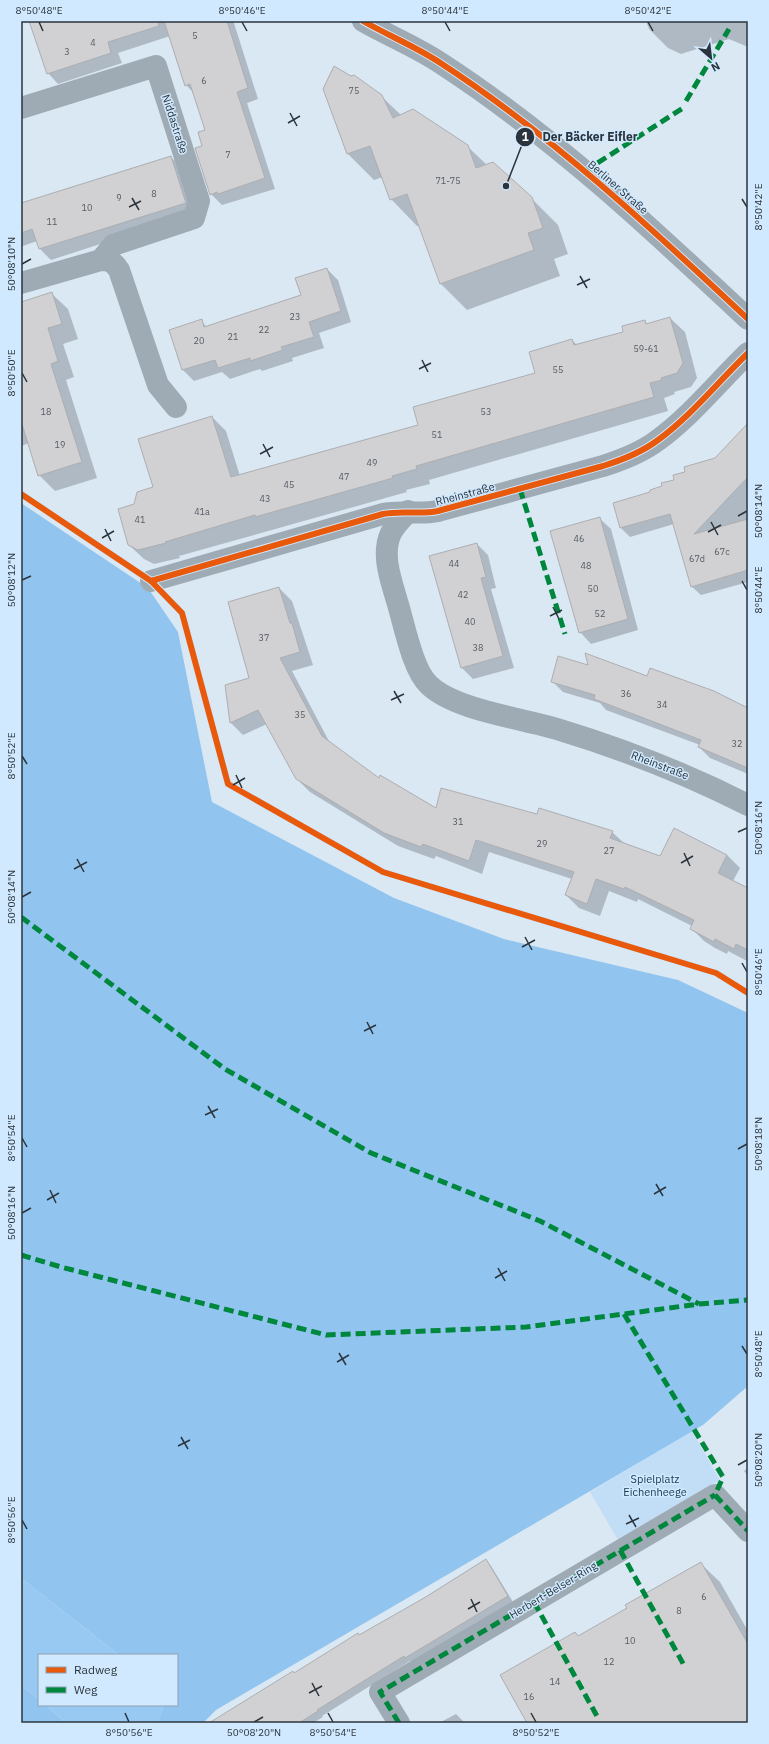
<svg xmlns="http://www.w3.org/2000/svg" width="769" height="1744" font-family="'IBM Plex Sans',sans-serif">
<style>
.green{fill:#c2def7}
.forest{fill:#91c5f0}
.water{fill:#98c9f3}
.shadow{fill:#0003}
.building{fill:#d1d1d4;stroke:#adaeb1}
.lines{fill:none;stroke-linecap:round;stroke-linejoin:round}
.minor{stroke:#9eaab4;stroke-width:22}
.quiet{stroke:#00873e;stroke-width:5;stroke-dasharray:10 5;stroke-linecap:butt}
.cycleway-casing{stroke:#d0e9fe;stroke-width:8}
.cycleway{stroke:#e8590c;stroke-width:6}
.ticks{fill:none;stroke:#2b343c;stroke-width:1.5}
.labels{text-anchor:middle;stroke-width:3;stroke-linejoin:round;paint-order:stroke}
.number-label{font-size:9px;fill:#545b62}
.street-label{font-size:11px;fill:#2b343c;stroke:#d0e9fe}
.park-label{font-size:11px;fill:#153853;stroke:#d0e9fe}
.leader{fill:none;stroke:#2b343c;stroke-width:1.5}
.callout-dot{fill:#2b343c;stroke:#d0e9fe;stroke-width:1.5}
.mark-label{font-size:12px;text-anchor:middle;font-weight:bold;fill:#fff}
.callout-label{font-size:12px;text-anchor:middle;font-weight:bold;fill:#2b343c;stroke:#d0e9fe;stroke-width:3;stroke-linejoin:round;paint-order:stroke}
.neatline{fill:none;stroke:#2b343c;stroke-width:1.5}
.ticks-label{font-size:10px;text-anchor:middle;fill:#2b343c}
</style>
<rect width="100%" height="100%" fill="#dae8f4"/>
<!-- green -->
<path class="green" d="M692,1431L720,1480L618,1540L590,1492Z"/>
<!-- forest -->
<g class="forest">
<path d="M21,503L148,588L178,632L212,802L394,898L504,939L678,980L748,1013V1386L703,1425L216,1710L203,1723H157L164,1705H177V1655H119L21,1578Z"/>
<path d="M21,1685L39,1700V1705H45L66,1723H21Z"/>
</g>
<!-- water -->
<g class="water">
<path d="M21,1578L119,1655H39V1700L21,1685Z"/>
<path d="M45,1705H164L157,1723H66Z"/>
</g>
<!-- shadow -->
<g class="shadow">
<path d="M43,21H232L234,23L258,99L247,103L275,189L222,205L211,194L204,146L206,130L194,93L186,85L170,36L118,53L122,63L58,84L48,73Z"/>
<path d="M646,21H748V51V47L729,39L681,54L668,48L649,29Z"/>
<path d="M324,89L381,96L401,115L467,146L487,165L531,198L558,225L568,254L554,259L560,276L467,310L441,284L420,225L417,226L391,199L383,177L374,180L348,154Z"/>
<path d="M171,157L182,168L196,213L51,260L40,249L37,241L23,246L21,243V208Z"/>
<path d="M327,269L338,280L351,322L319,333L324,348L292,358L293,361L262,371L260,369L230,379L222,372L194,381L183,370L170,331L201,321L207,327L302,295Z"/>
<path d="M52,294L68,309L78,339L63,344L74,377L66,380L97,478L55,491L39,475L29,443L21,446V304Z"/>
<path d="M670,318L685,332L697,378L691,387L674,392L675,394L664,398L668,411L429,480L430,484L406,490L407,492L179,556L180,558L154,564L144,559L129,545L135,505L154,488L212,417L226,431L240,476L420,425L536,374L572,340L577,345L624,332L644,321L648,324Z"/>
<path d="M748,425V582L701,595L691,586L674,524L630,537L621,528L652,493L686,473L716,459Z"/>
<path d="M599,518L611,529L638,630L591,644L580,632Z"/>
<path d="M477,544L488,555L496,588L491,589L514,668L473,679L462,668L431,557Z"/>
<path d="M279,588L292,601L313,665L292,671L331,745L379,780L437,810L537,815L612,832L625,844L661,857L727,855L740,868L733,881L748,889L747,961L728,951L727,954L715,948L704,941L691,928L692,926L638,899L637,902L609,891L600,916L579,908L566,895L572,879L489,852L482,874L436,856L434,859L398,846L310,792L296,778L267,724L243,735L231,723L250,679Z"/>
<path d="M589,666L648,677L748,708V774L710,758L699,747L700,745L606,710L600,703L563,692L552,681Z"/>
<path d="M748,1468V1476L744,1471Z"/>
<path d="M486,1560L491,1566L513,1602L412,1663L410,1661L322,1716L323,1717L313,1723H218L216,1720L358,1635L359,1636L424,1598Z"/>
<path d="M700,1563L720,1582L748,1631V1723H529L579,1637Z"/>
<path d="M456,1714L465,1723H439Z"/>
</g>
<!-- building -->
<g class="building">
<path d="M29,21H158L159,26L108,42L111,53L47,74Z"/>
<path d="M164,21H227L248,88L237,92L265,178L218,194L217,192L210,195L195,148L202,146L198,132L205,130L190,84L185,86Z"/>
<path d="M334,66L351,76L354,75L382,95L393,118L413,109L468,145L476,168L493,162L532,197L543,228L528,233L534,250L440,284L407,194L390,200L370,146L347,154L323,89Z"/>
<path d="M171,156L186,203L39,249L32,229L21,233V203Z"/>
<path d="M327,268L341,311L309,322L314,337L281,347L283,350L250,361V358L218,368L215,360L182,370L169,330L202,319L204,327L301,295L295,278Z"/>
<path d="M52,292L62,324L48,328L58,361L51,364L82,462L38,476L21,421V302Z"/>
<path d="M670,317L683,363L677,373L661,378L662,380L650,383L654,397L416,466L417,469L392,476L393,478L255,517V515L165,542L166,543L138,550L128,545L118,509L134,504L137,492L153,487L138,439L212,416L231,477L418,425L413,407L535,373L529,352L572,339L574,345L623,332L622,326L645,320L646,324Z"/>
<path d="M748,423V477L694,534L748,519V570L691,587L670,514L620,528L613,503L650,492V490L662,486L661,483L674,480L673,475L685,472L684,467L715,458Z"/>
<path d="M600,517L628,619L579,633L550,531Z"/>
<path d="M477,543L486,577L481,578L503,656L461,668L429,556Z"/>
<path d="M279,587L290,623H292L300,652L280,658L322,736L379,778L380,775L436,808L441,788L537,814L539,808L613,831L610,838L660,856L674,828L727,855L718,873L748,888V950L736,944L734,949L715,939L714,942L701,935L690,929L694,920L625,887L624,889L596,879L587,904L565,895L574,872L476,840L469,861L423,844L421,847L384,833L296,779L258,710L230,723L225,685L249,678L228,602Z"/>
<path d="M585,653L647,676L650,668L714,691L748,708V768L698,747L701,740L594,699L595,695L551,682L558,656L588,665Z"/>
<path d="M486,1559L508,1596L405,1658L404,1656L317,1710L318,1711L299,1723H209L293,1671L294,1673L358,1633L359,1635L424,1598Z"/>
<path d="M701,1562L748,1644V1723H527L500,1675L575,1632L578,1636L627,1608L625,1605Z"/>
</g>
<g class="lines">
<!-- minor -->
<g class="minor">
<path d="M363,21C389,36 417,47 442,64C554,137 651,228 748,319"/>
<path d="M21,108L156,66L199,201L194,218L113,245L101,260"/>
<path d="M21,283L101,260C110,260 114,262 119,270L158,385L176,407"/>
<path d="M408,511C403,518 395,525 391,533C381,554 391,580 397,601C404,623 412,669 429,685C455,710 521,718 557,729C623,749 687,774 748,805"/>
<path d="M151,581L383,514C402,510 419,515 438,511L603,466C622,460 641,453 658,440C691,416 718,382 748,353"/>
<path d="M399,1723L380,1692L715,1495L748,1531"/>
</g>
<!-- quiet -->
<g class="quiet">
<path d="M686,101L729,29"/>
<path d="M585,171L683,108"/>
<path d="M520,489L565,634"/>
<path d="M21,917L225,1069L371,1153L540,1221L699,1304"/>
<path d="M21,1255L61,1267L326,1335L526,1327L699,1304L748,1300"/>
<path d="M624,1314L723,1477L715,1495"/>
<path d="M715,1495L748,1531"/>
<path d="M620,1550L685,1667"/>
<path d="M534,1602L598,1718"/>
<path d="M399,1723L380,1692L715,1495"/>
</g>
<!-- cycleway casing -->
<g class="cycleway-casing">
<g id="cycleway">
<path d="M363,21C389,36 417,47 442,64C554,137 651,228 748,319"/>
<path d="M21,494L151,581L182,613L228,784L383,872L716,973L748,993"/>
<path d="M151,581L383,514C402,510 419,515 438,511L603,466C622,460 641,453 658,440C691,416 718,382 748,353"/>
</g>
</g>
<!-- cycleway -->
<use href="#cycleway" class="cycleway"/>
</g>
<!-- ticks -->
<path class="ticks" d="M39,22L43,31M242,22L247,31M445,22L450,31M648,22L653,31M290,113L297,126M288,123L300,116M132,198L139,210M742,199L747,207M129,207L141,201M22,264L31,259M580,276L587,288M577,285L590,279M422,360L428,372M419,369L431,363M22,373L27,382M263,444L270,457M260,454L273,447M738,516L747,511M711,522L718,535M105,529L111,541M708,532L721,525M102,538L114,531M22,580L31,576M742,581L747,590M553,607L559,619M550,616L562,610M394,691L401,703M391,700L404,694M22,756L27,764M236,775L242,788M233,785L245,778M738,832L747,828M684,853L690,866M77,859L84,872M681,863L693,856M74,869L87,862M22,897L31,892M525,937L532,950M522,947L535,940M742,963L747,972M367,1022L373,1034M364,1031L376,1025M208,1106L215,1118M205,1115L218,1109M22,1138L27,1147M738,1149L747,1144M656,1184L663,1196M50,1190L56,1203M654,1194L666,1187M47,1200L59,1193M22,1213L31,1208M498,1268L505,1281M495,1278L507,1271M742,1346L747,1354M339,1353L346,1365M337,1362L349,1355M181,1437L188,1449M178,1446L190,1440M738,1465L747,1460M629,1515L636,1527M22,1520L27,1529M626,1524L639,1518M471,1599L477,1612M468,1609L480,1602M312,1683L319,1696M309,1693L322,1686M125,1713L129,1722M328,1713L333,1722M531,1713L536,1722M254,1722L263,1717"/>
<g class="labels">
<!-- number labels -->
<g class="number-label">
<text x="195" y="39">5</text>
<text x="93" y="46">4</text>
<text x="67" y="55">3</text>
<text x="204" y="84">6</text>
<text x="354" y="94">75</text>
<text x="228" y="158">7</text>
<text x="448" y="184">71-75</text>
<text x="154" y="197">8</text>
<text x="119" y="201">9</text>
<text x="87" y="211">10</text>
<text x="52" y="225">11</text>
<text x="295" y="320">23</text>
<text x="264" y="333">22</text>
<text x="233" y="340">21</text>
<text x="199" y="344">20</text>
<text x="646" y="352">59-61</text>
<text x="558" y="373">55</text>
<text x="46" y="415">18</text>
<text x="486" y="415">53</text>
<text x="437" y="438">51</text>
<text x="60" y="448">19</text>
<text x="372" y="466">49</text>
<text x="344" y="480">47</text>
<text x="289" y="488">45</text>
<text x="265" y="502">43</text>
<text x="202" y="515">41a</text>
<text x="140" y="523">41</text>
<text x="579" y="542">46</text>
<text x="722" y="555">67c</text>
<text x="697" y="562">67d</text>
<text x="454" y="567">44</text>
<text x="586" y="569">48</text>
<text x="593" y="592">50</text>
<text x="463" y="598">42</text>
<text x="600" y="617">52</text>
<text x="470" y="625">40</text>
<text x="264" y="641">37</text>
<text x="478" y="651">38</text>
<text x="626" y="697">36</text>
<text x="662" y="708">34</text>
<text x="300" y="718">35</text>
<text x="737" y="747">32</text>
<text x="458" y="825">31</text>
<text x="542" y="847">29</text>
<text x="609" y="854">27</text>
<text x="704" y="1600">6</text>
<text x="679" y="1614">8</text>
<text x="630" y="1644">10</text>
<text x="609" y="1665">12</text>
<text x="555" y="1685">14</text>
<text x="529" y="1700">16</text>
</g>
<!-- street labels -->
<g class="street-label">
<text transform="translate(175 124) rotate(72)" y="4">Niddastraße</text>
<text transform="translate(618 187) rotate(41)" y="4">Berliner Straße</text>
<text transform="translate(465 494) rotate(-15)" y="4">Rheinstraße</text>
<text transform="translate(660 765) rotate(21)" y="4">Rheinstraße</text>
<text transform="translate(553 1590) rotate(-31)" y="4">Herbert-Belser-Ring</text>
</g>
<!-- park labels -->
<g class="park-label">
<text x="655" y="1483">Spielplatz<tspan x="655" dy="13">Eichenheege</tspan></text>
</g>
</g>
<!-- callouts -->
<path class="leader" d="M506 186L525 137"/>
<g class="callout-dot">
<circle cx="506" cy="186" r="4"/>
<circle cx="525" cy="137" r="10"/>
</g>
<g class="mark-label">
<text x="525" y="141">1</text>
</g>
<g class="callout-label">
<text x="590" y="141">Der Bäcker Eifler</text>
</g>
<!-- border -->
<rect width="769" height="1744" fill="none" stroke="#d0e9fe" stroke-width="44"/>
<!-- legend -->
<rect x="38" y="1654" width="140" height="52" fill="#d0e9fe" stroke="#8ea1b0"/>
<rect x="46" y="1667" width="20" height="6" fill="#e8590c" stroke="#8ea1b0"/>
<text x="74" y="1674" font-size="12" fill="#2b343c">Radweg</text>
<rect x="46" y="1687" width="20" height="6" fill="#00873e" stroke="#8ea1b0"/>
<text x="74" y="1694" font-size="12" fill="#2b343c">Weg</text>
<!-- north arrow -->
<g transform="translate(711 58) rotate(152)" stroke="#d0e9fe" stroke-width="3" paint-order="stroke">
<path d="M0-3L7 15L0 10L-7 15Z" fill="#2b343c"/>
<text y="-6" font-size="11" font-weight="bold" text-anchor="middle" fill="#2b343c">N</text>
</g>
<rect x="22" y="22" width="725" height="1700" class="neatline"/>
<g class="ticks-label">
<text x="39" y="14">8°50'48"E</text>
<text x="242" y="14">8°50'46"E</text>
<text x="445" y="14">8°50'44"E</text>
<text x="648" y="14">8°50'42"E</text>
<text transform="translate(758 207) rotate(-90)" y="4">8°50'42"E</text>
<text transform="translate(11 264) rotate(-90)" y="4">50°08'10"N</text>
<text transform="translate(11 373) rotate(-90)" y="4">8°50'50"E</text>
<text transform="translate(758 511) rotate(-90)" y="4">50°08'14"N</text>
<text transform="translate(11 580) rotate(-90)" y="4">50°08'12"N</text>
<text transform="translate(758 590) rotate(-90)" y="4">8°50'44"E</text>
<text transform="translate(11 756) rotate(-90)" y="4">8°50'52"E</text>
<text transform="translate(758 828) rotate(-90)" y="4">50°08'16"N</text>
<text transform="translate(11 897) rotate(-90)" y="4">50°08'14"N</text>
<text transform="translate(758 972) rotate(-90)" y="4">8°50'46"E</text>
<text transform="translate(11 1138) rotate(-90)" y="4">8°50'54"E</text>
<text transform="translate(758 1144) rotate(-90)" y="4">50°08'18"N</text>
<text transform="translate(11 1213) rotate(-90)" y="4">50°08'16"N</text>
<text transform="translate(758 1354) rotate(-90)" y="4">8°50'48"E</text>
<text transform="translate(758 1460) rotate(-90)" y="4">50°08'20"N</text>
<text transform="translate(11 1520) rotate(-90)" y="4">8°50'56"E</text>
<text x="129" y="1736">8°50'56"E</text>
<text x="254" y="1736">50°08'20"N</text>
<text x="333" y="1736">8°50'54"E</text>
<text x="536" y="1736">8°50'52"E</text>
</g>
</svg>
